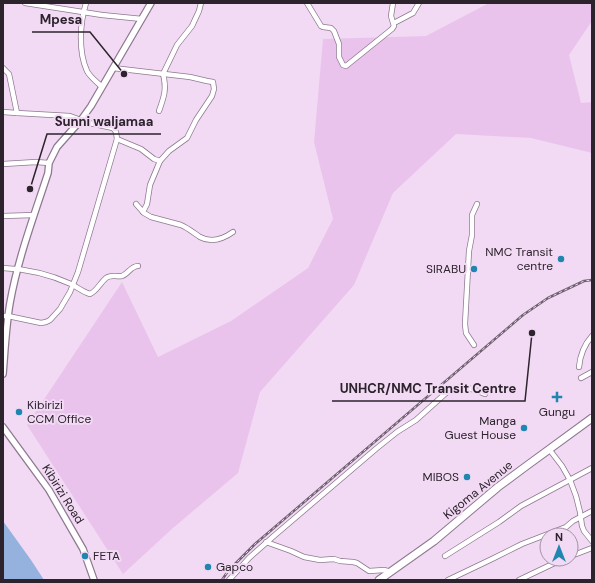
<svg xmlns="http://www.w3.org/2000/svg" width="595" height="583" font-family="'DM Sans',sans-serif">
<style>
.green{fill:#eac3ed}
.water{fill:#95b2de}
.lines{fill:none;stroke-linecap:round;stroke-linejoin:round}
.minor-casing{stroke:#8e7990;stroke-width:6}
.tertiary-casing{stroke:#8e7990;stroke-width:8}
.primary-casing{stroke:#8e7990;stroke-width:9}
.minor{stroke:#fff;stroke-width:4.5}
.tertiary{stroke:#fff;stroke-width:5.5}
.primary{stroke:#fff;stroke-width:7}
.rail-casing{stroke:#6f6170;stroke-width:2.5}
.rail{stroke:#f2daf4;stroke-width:1;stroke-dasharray:3;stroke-linecap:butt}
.poi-dot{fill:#2086af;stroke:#f2daf4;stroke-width:1.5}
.labels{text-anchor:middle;stroke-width:4;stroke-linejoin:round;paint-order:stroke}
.poi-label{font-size:12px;fill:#2c232d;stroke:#f2daf4;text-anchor:end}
.street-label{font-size:12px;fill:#2c232d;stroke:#f2daf4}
.leader{fill:none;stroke:#2c232d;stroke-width:1.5}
.callout-dot{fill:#2c232d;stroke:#f2daf4;stroke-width:1.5}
.callout-label{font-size:13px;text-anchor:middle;font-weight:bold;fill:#2c232d;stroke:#f2daf4;stroke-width:4;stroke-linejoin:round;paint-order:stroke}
</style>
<rect width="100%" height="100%" fill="#f2daf4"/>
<!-- green -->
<path class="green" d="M489,3H592V21L569,55L581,103L592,102V153L531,138L456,134L393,193L354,285L260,392L238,473L173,528L123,574L27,425L122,282L158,357L231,321L308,268L333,219L314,142L323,39L426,36Z"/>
<!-- water -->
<path class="water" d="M3,521L31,560L44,580H3Z"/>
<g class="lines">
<!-- minor casing -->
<g class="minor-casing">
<g id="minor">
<path d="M25,3L102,15L142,19"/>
<path d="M86,3C80,23 78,51 87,71C90,77 97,82 102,87"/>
<path d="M307,3L321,26L323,27L331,28L334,31L339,44V57L343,65L346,66L392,29L394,26L391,16L393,3"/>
<path d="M394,23L413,13L419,3"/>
<path d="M3,68L9,74L17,113"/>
<path d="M113,68L190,77L207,81L213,82L214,89L212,96L196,120L187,138L169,151L160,161L150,185L147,204L143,212"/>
<path d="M159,111C164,97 167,89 163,74L177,45L192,26L199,11L201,3"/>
<path d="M3,112L17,113L70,116L89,123L113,128L116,132L117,139L141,149L154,159L160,161"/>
<path d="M3,164L36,162L49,163"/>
<path d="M136,204L144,213L151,217L181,225C188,228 194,233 200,237C211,243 223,239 233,232"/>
<path d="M3,216L34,215"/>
<path d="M3,268C27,269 49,274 71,284C77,287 83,292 90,294C97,291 100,283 106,278C111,274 116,277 122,276C128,274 131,266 138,266"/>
<path d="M3,316H8L41,323L46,322L50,320L60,309L70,292L78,272L117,139"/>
<path d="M474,345L466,333L465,324L469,251L472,235V215L477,204"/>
<path d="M579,367C580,356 584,345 592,336"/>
<path d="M581,378L592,372"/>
<path d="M549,449L562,466L570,480L576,496L580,512L582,526L584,531L592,541"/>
<path d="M266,542L291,551L304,557L320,560L334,559L340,561L353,562L357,563L369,571L384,570L391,572"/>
<path d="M445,556L499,522L521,506L592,468"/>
<path d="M571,556L592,548"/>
<path d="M229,580L249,558L275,535L377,448L397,432L416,420L446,393C459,383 471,388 485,394"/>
<path d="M448,580L492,559L522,544L566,527L573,521L592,511"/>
<path d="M519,580L563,559"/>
</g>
</g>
<!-- tertiary casing -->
<g class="tertiary-casing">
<g id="tertiary">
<path d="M3,374C5,350 6,326 10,303C18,258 34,216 48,173L49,163L57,147L81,120L91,106L151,3"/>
<path d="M3,427L49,490L83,549L94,580"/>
</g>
</g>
<!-- primary casing -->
<g class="primary-casing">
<path id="primary" d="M379,580L434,541L498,487L525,467L592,418"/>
</g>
<!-- minor -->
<use href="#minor" class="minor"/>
<!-- tertiary -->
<use href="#tertiary" class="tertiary"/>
<!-- primary -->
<use href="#primary" class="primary"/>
<!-- rail casing -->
<g class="rail-casing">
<path id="rail" d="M222,580L228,571L255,544L523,315L548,298L584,281L592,280"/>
</g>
<!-- rail -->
<use href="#rail" class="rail"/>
</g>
<!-- markers -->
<g class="poi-dot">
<circle cx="561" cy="259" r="4"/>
<circle cx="474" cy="269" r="4"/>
<path d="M555 391h4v4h4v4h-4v4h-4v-4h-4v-4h4z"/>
<circle cx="19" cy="412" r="4"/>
<circle cx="524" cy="428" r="4"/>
<circle cx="467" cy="477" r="4"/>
<circle cx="85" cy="556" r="4"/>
<circle cx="208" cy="567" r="4"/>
</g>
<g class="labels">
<!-- poi labels -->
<g class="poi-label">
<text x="553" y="256">NMC Transit<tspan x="553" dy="14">centre</tspan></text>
<text x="466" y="273">SIRABU</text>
<text x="27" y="409" text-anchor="start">Kibirizi<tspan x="27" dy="14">CCM Office</tspan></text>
<text x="557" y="416" text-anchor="middle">Gungu</text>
<text x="516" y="425">Manga<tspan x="516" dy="14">Guest House</tspan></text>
<text x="459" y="481">MIBOS</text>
<text x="93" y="560" text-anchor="start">FETA</text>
<text x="216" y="571" text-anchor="start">Gapco</text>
</g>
<!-- street labels -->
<g class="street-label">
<text transform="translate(478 490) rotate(-39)" y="4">Kigoma Avenue</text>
<text transform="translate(63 494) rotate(58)" y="4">Kibirizi Road</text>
</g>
</g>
<!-- callouts -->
<path class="leader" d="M124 74L90 32H32M30 189L47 134H161M532 333L525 401H332"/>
<g class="callout-dot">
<circle cx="124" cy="74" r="4"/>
<circle cx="30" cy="189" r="4"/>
<circle cx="532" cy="333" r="4"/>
</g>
<g class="callout-label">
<text x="61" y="24">Mpesa</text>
<text x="104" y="126">Sunni waljamaa</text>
<text x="428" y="393">UNHCR/NMC Transit Centre</text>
</g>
<!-- border -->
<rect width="595" height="583" fill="none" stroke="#2c232d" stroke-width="8"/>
<!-- north arrow -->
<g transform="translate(559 547)"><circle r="19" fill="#f2daf4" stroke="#a391a4"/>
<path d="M0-3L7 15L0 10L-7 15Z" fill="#2086af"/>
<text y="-6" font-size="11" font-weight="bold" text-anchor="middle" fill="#2c232d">N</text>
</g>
</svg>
